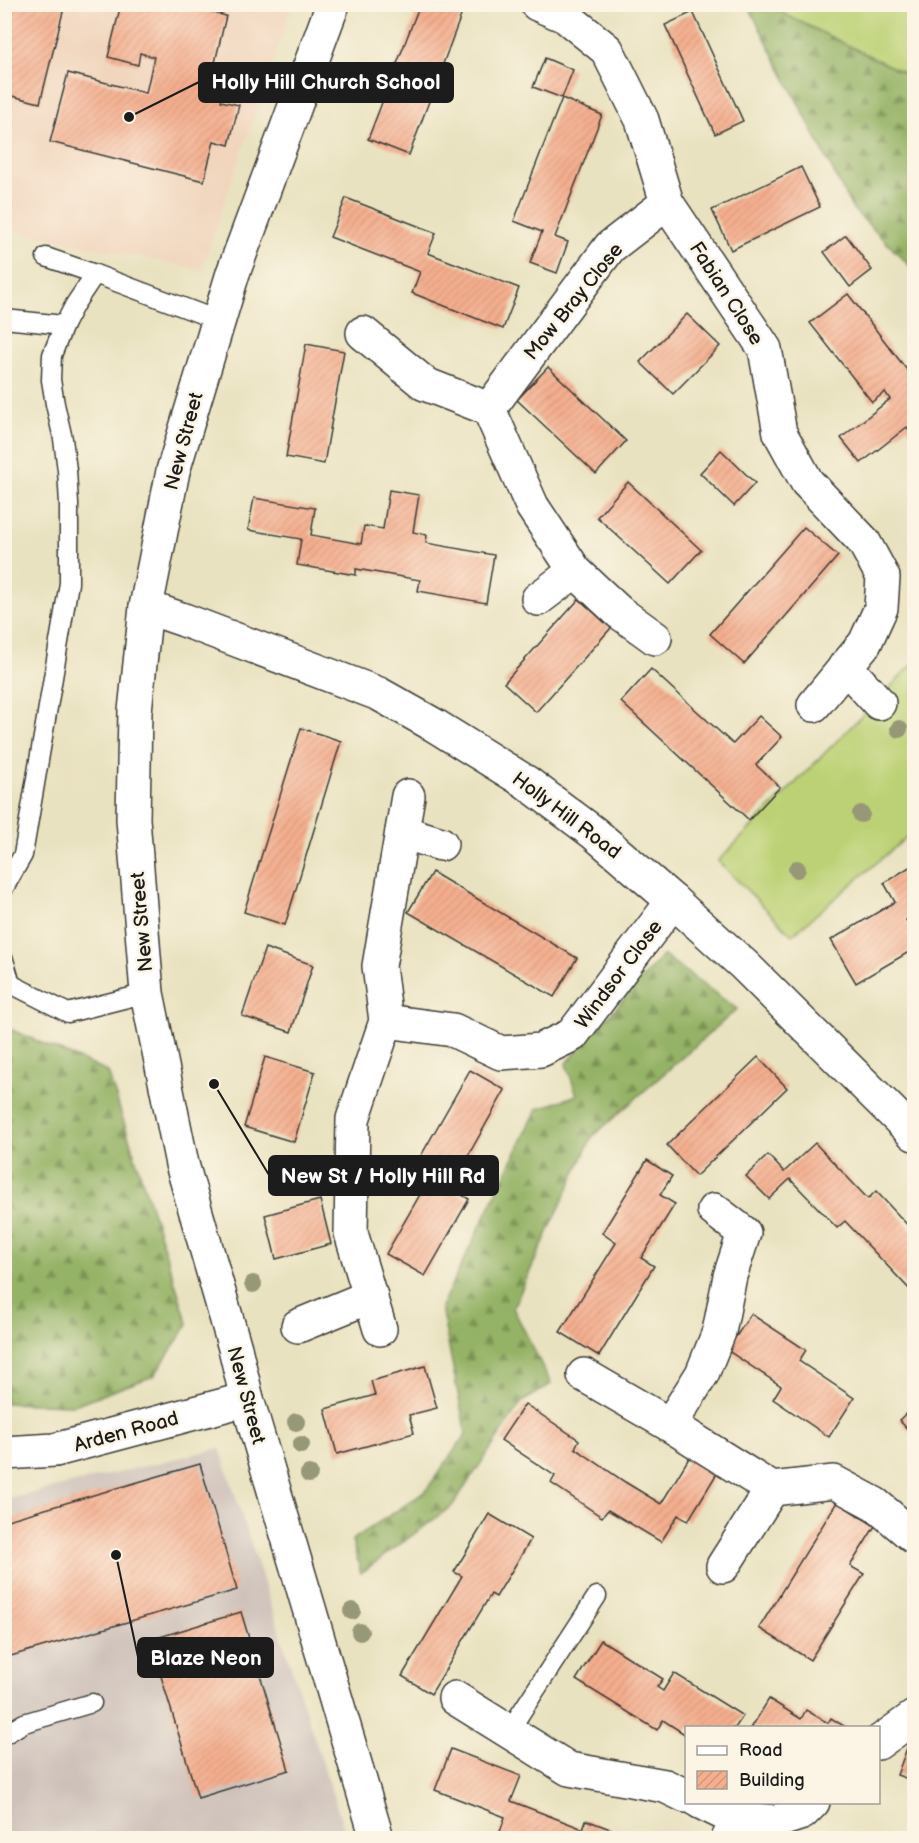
<svg xmlns="http://www.w3.org/2000/svg" width="919" height="1843" font-family="'Balsamiq Sans',sans-serif">
<style>
.built{fill:#f1d5bd}
.industrial{fill:#cec1ba}
.grass{fill:#bcd175;stroke:#6c7648;stroke-width:1.5}
.forest{fill:url(#forest-firs);stroke:#586841;stroke-width:1.5}
.building{fill:url(#building-hatch)}
.lines{fill:none;stroke-linecap:round;stroke-linejoin:round}
.service-casing{stroke:#3b3a35;stroke-width:21}
.minor-casing{stroke:#3b3a35;stroke-width:36}
.tertiary-casing{stroke:#3b3a35;stroke-width:36}
.service{stroke:#fff;stroke-width:18}
.minor{stroke:#fff;stroke-width:33}
.tertiary{stroke:#fff;stroke-width:33}
.tree{fill:#979877}
.labels{text-anchor:middle;stroke-width:5;stroke-linejoin:round;paint-order:stroke}
.street-label{font-size:20px;fill:#1c1c1c;stroke:#fcf5e5}
.leader{fill:none;stroke:#1c1c1c;stroke-width:2}
.callout-dot{fill:#1c1c1c;stroke:#fcf5e5;stroke-width:2}
.callout{fill:#1c1c1c;stroke:#1c1c1c;stroke-width:2}
.callout-label{font-size:21px;text-anchor:middle;font-weight:bold;fill:#fff}
</style>
<defs>
<pattern id="forest-firs" width="22" height="20" patternUnits="userSpaceOnUse" patternTransform="scale(1.5)"><rect width="22" height="20" fill="#95b366"/><path d="M5 1l3.5 6h-7zM16 11l3.5 6h-7z" fill="#799153"/></pattern>
<pattern id="building-hatch" width="6" height="6" patternUnits="userSpaceOnUse" patternTransform="scale(1.5)"><rect width="6" height="6" fill="#f5af8f"/><path d="M-1 1l2-2M0 6l6-6M5 7l2-2" fill="none" stroke="#d1967b"/></pattern>
</defs>
<rect width="100%" height="100%" fill="#fcf5e5"/>
<filter id="ink" filterUnits="userSpaceOnUse"><feTurbulence type="fractalNoise" baseFrequency=".0167" numOctaves="2"/><feDisplacementMap in="SourceGraphic" scale="12" xChannelSelector="R" yChannelSelector="G"/><feConvolveMatrix kernelMatrix="1 2 1 2 8 2 1 2 1" color-interpolation-filters="sRGB"/></filter>
<filter id="wash" filterUnits="userSpaceOnUse"><feTurbulence type="fractalNoise" baseFrequency=".008" numOctaves="4" result="noise"/><feDisplacementMap in="SourceGraphic" scale="24" xChannelSelector="R" yChannelSelector="G"/><feGaussianBlur stdDeviation="1.35" result="paint"/><feColorMatrix in="noise" values="0 0 0 0 0 0 0 0 0 0 0 0 0 0 0 0 0 1.4 0 .05"/><feComposite in="paint" operator="in"/></filter>
<g filter="url(#wash)">
<rect width="100%" height="100%" fill="#e9e2c0"/>
<!-- built -->
<path class="built" d="M5,5H293L201,270L5,229Z"/>
<!-- industrial -->
<path class="industrial" d="M220,1448L344,1829L318,1838H5L4,1500Z"/>
<!-- grass -->
<g class="grass">
<path d="M766,5H914V78Z"/>
<path d="M914,663V831L792,935L718,861Z"/>
</g>
<!-- forest -->
<g class="forest">
<path d="M748,5H766L914,78V270L852,208Z"/>
<path d="M663,955L737,1009L592,1137L513,1308L551,1384L522,1402L452,1506L361,1573L352,1540L425,1492L466,1434L441,1307L537,1109L577,1095L566,1064Z"/>
<path d="M5,1027L108,1072L188,1324L154,1376L74,1405L5,1403Z"/>
</g>
<g id="blocks">
<!-- building -->
<g class="building">
<path d="M4,4H65L40,103L4,94Z"/>
<path d="M121,4H182L226,16L213,71L228,75L221,101L239,105L229,145L214,141L204,181L50,142L68,73L146,93L154,57L140,53L138,65L108,57Z"/>
<path d="M420,4H441L462,13L409,155L368,139Z"/>
<path d="M693,12L743,121L715,134L665,25Z"/>
<path d="M545,58L573,70L562,98L602,115L555,237L568,242L557,273L530,263L542,232L514,221L562,98L533,87Z"/>
<path d="M801,167L820,207L731,250L712,210Z"/>
<path d="M346,198L436,233L428,253L519,288L503,329L412,293L420,272L330,237Z"/>
<path d="M846,235L872,270L850,287L824,252Z"/>
<path d="M848,294L914,379V437L907,427L861,463L841,438L890,399L885,392L872,402L810,323Z"/>
<path d="M687,314L720,346L673,394L640,362Z"/>
<path d="M306,344L344,351L324,464L286,457Z"/>
<path d="M548,367L626,441L596,474L517,400Z"/>
<path d="M721,450L755,483L734,506L700,473Z"/>
<path d="M628,482L701,550L670,584L597,517Z"/>
<path d="M389,490L419,495L413,532L427,535L426,543L494,555L486,603L418,591L420,580L356,569V575L297,565L301,539L248,530L254,498L315,508L311,535L361,544L364,526L383,529Z"/>
<path d="M804,527L838,556L744,664L710,634Z"/>
<path d="M579,599L611,628L536,712L504,683Z"/>
<path d="M651,669L733,744L759,716L782,737L756,765L780,787L749,820L621,702Z"/>
<path d="M301,728L341,741L285,925L244,912Z"/>
<path d="M914,864V915L906,920L914,934V949L856,983L831,940L895,902L884,883Z"/>
<path d="M432,872L577,958L554,997L408,912Z"/>
<path d="M265,948L313,965L291,1032L242,1016Z"/>
<path d="M265,1057L315,1072L294,1142L244,1127Z"/>
<path d="M758,1057L787,1088L696,1176L667,1145Z"/>
<path d="M470,1070L505,1090L450,1188L469,1199L425,1276L386,1254L430,1177L414,1168Z"/>
<path d="M815,1143L868,1199L876,1191L914,1232V1294L845,1221L837,1228L790,1179L769,1199L746,1176L768,1155L784,1172Z"/>
<path d="M647,1160L672,1176L660,1195L675,1204L641,1258L654,1266L599,1356L560,1332L616,1243L602,1233Z"/>
<path d="M320,1200L331,1244L276,1259L265,1215Z"/>
<path d="M751,1314L806,1350L799,1361L854,1398L829,1437L773,1399L781,1386L727,1350Z"/>
<path d="M425,1366L437,1408L409,1415L414,1433L337,1454L325,1409L375,1395L371,1381Z"/>
<path d="M525,1404L579,1440L575,1448L625,1482L661,1504L692,1453L719,1470L688,1521L678,1515L661,1542L608,1510L602,1517L551,1483L555,1476L501,1440Z"/>
<path d="M914,1406V1436L899,1420Z"/>
<path d="M200,1464L237,1590L4,1658V1521Z"/>
<path d="M837,1502L875,1526L850,1566L864,1574L810,1660L759,1628Z"/>
<path d="M489,1514L531,1539L496,1597L491,1594L431,1694L402,1676L462,1576L454,1572Z"/>
<path d="M241,1612L289,1770L198,1798L150,1640Z"/>
<path d="M601,1640L663,1679L657,1687L663,1691L674,1673L743,1716L735,1728H686V1735L663,1720L657,1730L576,1680Z"/>
<path d="M769,1699L801,1719L806,1710L828,1723L831,1718L847,1728H751Z"/>
<path d="M910,1740L914,1742V1781L897,1775Z"/>
<path d="M451,1749L521,1776L511,1801L583,1829L586,1820L613,1830L610,1838H498L505,1817L435,1790Z"/>
</g>
</g>
</g>
<g filter="url(#ink)">
<use href="#blocks" fill-opacity="0" stroke="#3b3a35" stroke-width="1.5"/>
<g class="lines">
<!-- service casing -->
<g class="service-casing">
<g id="service">
<path d="M46,257L95,274"/>
<path d="M4,319L64,325"/>
<path d="M4,888L23,855L69,583V504L67,470L63,439L55,404L51,380L52,355L64,325L75,304L95,274L217,320"/>
<path d="M4,960L11,984L68,1013L147,993"/>
<path d="M509,1731L597,1596"/>
<path d="M4,1735L24,1723L92,1703"/>
<path d="M720,1838L731,1817"/>
</g>
</g>
<!-- minor casing -->
<g class="minor-casing">
<g id="minor">
<path d="M537,4L565,16L607,50L642,120L667,203L765,349L780,433L807,482L864,542L883,577L881,608L865,643L814,705"/>
<path d="M363,333L425,384L489,409L532,506L575,571L619,612L655,638"/>
<path d="M489,409L610,247L667,203"/>
<path d="M538,599L575,571"/>
<path d="M845,666L879,703"/>
<path d="M402,832L441,844"/>
<path d="M386,1021L453,1030L501,1053L541,1050L572,1035L673,901"/>
<path d="M298,1326L371,1296"/>
<path d="M380,1329L351,1233L353,1119L386,1021L379,966L408,796"/>
<path d="M584,1375L670,1425L772,1489L834,1482L875,1504L914,1537"/>
<path d="M670,1425L702,1374L719,1332L730,1276L744,1233L714,1210"/>
<path d="M4,1453L55,1450L247,1399"/>
<path d="M723,1566L772,1489"/>
<path d="M455,1698L569,1769L665,1786L686,1796"/>
<path d="M878,1743L914,1717"/>
<path d="M700,1802L731,1817L774,1822L802,1813L813,1802"/>
</g>
</g>
<!-- tertiary casing -->
<g class="tertiary-casing">
<g id="tertiary">
<path d="M333,4L233,273L173,471L146,607L135,711L133,819L147,993L182,1164L235,1348L247,1399L377,1838"/>
<path d="M146,607L184,620L379,694L434,725L526,782L594,833L673,901L744,965L914,1134"/>
</g>
</g>
<!-- service -->
<use href="#service" class="service"/>
<!-- minor -->
<use href="#minor" class="minor"/>
<!-- tertiary -->
<use href="#tertiary" class="tertiary"/>
</g>
<!-- trees -->
<g class="tree">
<circle cx="899" cy="729" r="9"/>
<circle cx="861" cy="814" r="9"/>
<circle cx="797" cy="869" r="9"/>
<circle cx="253" cy="1284" r="9"/>
<circle cx="296" cy="1422" r="9"/>
<circle cx="301" cy="1445" r="9"/>
<circle cx="309" cy="1474" r="9"/>
<circle cx="352" cy="1611" r="9"/>
<circle cx="360" cy="1632" r="9"/>
</g>
</g>
<g class="labels">
<!-- street labels -->
<g class="street-label">
<text transform="translate(727 293) rotate(57)" y="7">Fabian Close</text>
<text transform="translate(573 301) rotate(-51)" y="7">Mow Bray Close</text>
<text transform="translate(183 441) rotate(-75)" y="7">New Street</text>
<text transform="translate(567 815) rotate(37)" y="7">Holly Hill Road</text>
<text transform="translate(141 922) rotate(-95)" y="7">New Street</text>
<text transform="translate(618 974) rotate(-53)" y="7">Windsor Close</text>
<text transform="translate(247 1395) rotate(75)" y="7">New Street</text>
<text transform="translate(126 1431) rotate(-15)" y="7">Arden Road</text>
</g>
</g>
<!-- callouts -->
<path class="leader" d="M129 117L199 82M214 1084L269 1175M116 1555L138 1657"/>
<g class="callout-dot">
<circle cx="129" cy="117" r="6"/>
<circle cx="214" cy="1084" r="6"/>
<circle cx="116" cy="1555" r="6"/>
</g>
<g class="callout">
<rect x="199" y="63" width="254" height="39" rx="6"/>
<rect x="269" y="1156" width="229" height="39" rx="6"/>
<rect x="138" y="1638" width="135" height="39" rx="6"/>
</g>
<g class="callout-label">
<text x="326" y="89">Holly Hill Church School</text>
<text x="383" y="1183">New St / Holly Hill Rd</text>
<text x="206" y="1665">Blaze Neon</text>
</g>
<!-- margin -->
<rect width="919" height="1843" fill="none" stroke="#fcf5e5" stroke-width="24"/>
<!-- legend -->
<rect x="685" y="1726" width="195" height="78" fill="#fcf5e5" stroke="#a29e95" stroke-width="1.5"/>
<rect x="697" y="1746" width="30" height="9" fill="#ffffff" stroke="#a29e95" stroke-width="1.5"/>
<text x="739" y="1756" font-size="18" fill="#1c1c1c">Road</text>
<rect x="697" y="1771" width="30" height="18" fill="url(#building-hatch)" stroke="#a29e95" stroke-width="1.5"/>
<text x="739" y="1786" font-size="18" fill="#1c1c1c">Building</text>
</svg>
